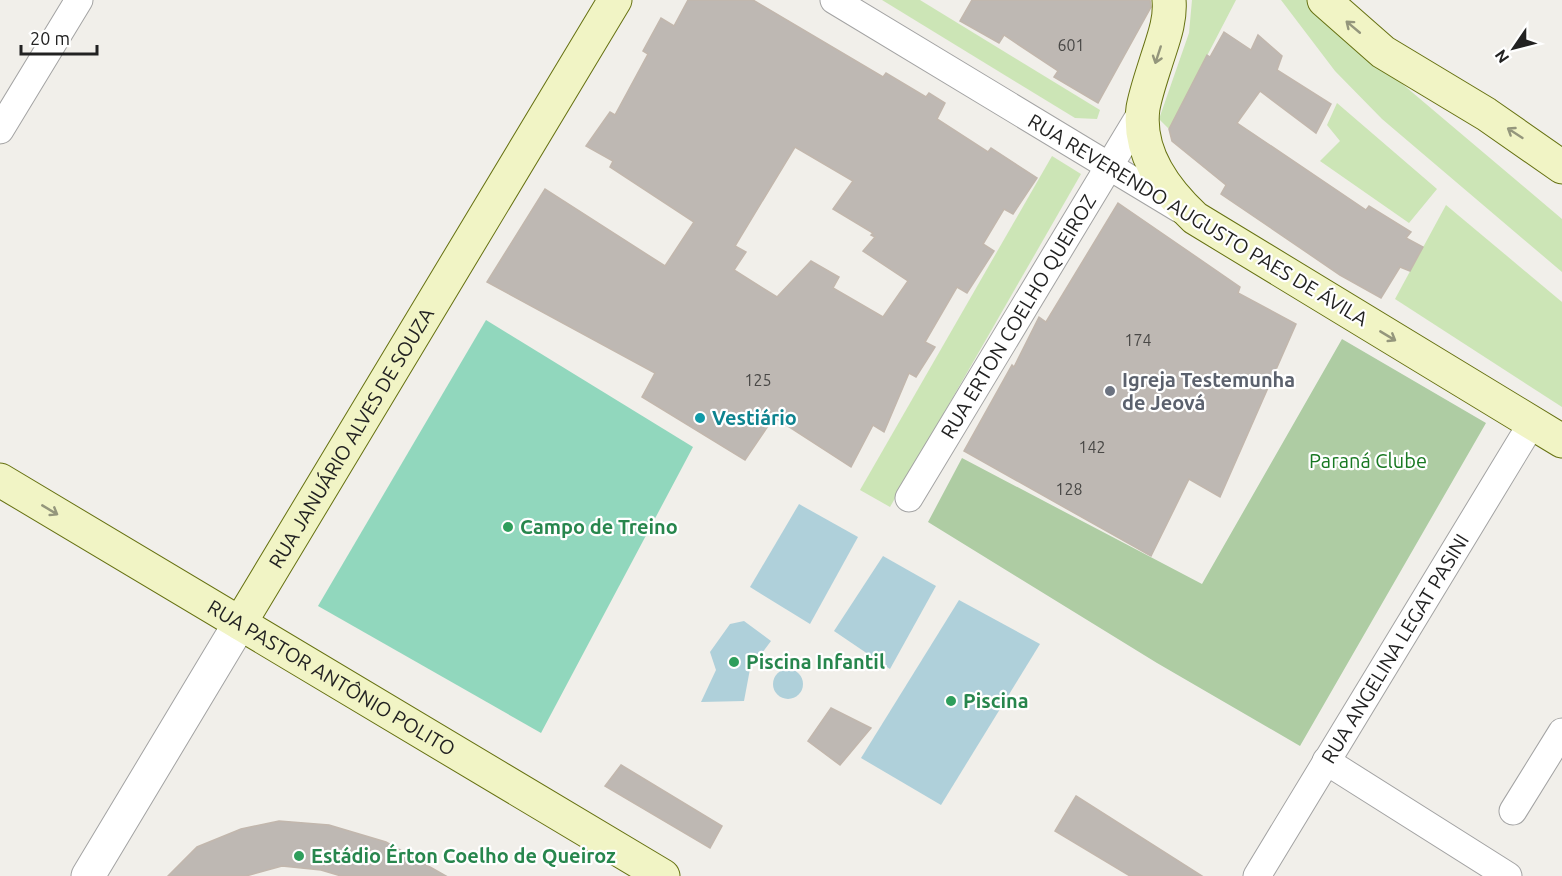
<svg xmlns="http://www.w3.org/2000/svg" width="1562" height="876" font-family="Ubuntu,sans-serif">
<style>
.grass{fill:#cce5b6}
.forest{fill:#aecca3}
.pitch{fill:#91d7bd}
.water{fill:#afd0da}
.building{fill:#beb8b3;stroke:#c2b7ad;stroke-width:1.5;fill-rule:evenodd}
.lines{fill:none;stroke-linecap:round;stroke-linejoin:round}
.minor-casing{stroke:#a3a3a3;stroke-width:29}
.tertiary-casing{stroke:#a3a3a3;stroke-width:35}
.secondary-casing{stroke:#667111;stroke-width:35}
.minor{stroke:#fff;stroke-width:27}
.tertiary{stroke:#fff;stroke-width:33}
.secondary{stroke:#f1f4c5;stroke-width:33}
.oneway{stroke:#94967c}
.worship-dot{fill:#6b7280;stroke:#fff;stroke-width:2}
.culture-dot{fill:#0f9aa8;stroke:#fff;stroke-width:2}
.leisure-dot{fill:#2e9e5b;stroke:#fff;stroke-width:2}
.labels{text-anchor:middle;stroke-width:4.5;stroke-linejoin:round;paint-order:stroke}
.number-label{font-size:16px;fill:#494846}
.street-label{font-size:20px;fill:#222;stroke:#fff}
.worship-label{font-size:20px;font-weight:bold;fill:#5b616d;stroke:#fff;text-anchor:start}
.culture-label{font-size:20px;font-weight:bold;fill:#0d838f;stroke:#fff;text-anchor:start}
.park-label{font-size:20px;fill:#187821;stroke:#fff}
.leisure-label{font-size:20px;font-weight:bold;fill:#27864d;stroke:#fff;text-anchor:start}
</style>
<rect width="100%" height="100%" fill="#f1efea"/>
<!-- grass -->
<g class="grass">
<path d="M882,0H920L1100,110L1097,119L1075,118Z"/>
<path d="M1192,0H1236L1169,129L1159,119L1189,33Z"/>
<path d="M1281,0H1307L1342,33L1562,219V272L1382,119L1335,71Z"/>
<path d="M1337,103L1437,189L1409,223L1320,161L1340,141L1327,125Z"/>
<path d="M1052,156L1081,174L890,507L860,490Z"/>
<path d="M1446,205L1562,302V407L1395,299Z"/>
</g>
<!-- forest -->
<path class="forest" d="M1342,339L1486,423L1300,746L1157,663L928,522L962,458L1202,584Z"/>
<!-- pitch -->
<path class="pitch" d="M486,320L693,447L541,733L318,606Z"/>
<!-- water -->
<g class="water">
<path d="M799,504L858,537L810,624L750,587Z"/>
<path d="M883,556L936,586L890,669L834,631Z"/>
<path d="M959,600L1040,644L941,805L861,758Z"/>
<path d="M744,621L771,641L750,669L744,701L701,702L716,670L710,652L730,624Z"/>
<circle cx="788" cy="684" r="15"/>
</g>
<!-- building -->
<g class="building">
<path d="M688,0H753L883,77L886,73L926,97L929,93L945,103L937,119L988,152L991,148L1037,178L1013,214L1004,209L983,244L994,251L967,293L957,287L925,342L935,347L916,377L909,373L884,432L873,425L851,467L774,417L745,460L642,397L655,373L487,282L545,189L665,266L694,222L610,167L613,161L586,146L610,112L615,115L648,54L643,51L661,18L674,26ZM795,147L853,181L833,209L873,233L871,235L875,237L863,251L908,281L883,317L833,288L839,277L811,261L777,297L734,270L746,252L735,246Z"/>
<path d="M972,0H1150L1151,7L1098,103L1054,77L1058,71L1004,35L999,43L960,21Z"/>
<path d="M1224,32L1251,50L1258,35L1282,56L1277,70L1331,104L1316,133L1260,91L1237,123L1366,210L1369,206L1411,232L1406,238L1423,247L1410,271L1400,267L1381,298L1340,275L1221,194L1226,185L1172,141L1169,129L1207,55L1210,57Z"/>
<path d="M1118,203L1240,287L1238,293L1296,324L1220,497L1189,479L1151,556L964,451L1012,365L1014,367L1039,317L1046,322Z"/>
<path d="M831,708L871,728L840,765L808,741Z"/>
<path d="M621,765L722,826L710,848L605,786Z"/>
<path d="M1076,796L1202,876H1130L1055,831Z"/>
<path d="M279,821L329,825L386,842L446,876H341L321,870L282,866L246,876H168L197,847L241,829Z"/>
</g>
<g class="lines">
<!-- minor casing -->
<g class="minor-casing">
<g id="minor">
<path d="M834,0L1180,209"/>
<path d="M0,130L79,0"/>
<path id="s1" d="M909,498L1143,110"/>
<path d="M1326,761L1508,876"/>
<path d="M1513,811L1562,732"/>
<path id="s2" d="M1257,876L1532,423"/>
</g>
</g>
<!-- tertiary casing -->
<g class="tertiary-casing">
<path id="tertiary" d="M88,876L240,623"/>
</g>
<!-- secondary casing -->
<g class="secondary-casing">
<g id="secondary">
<path d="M1169,0C1171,20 1163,40 1157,59C1152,75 1146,92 1143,108C1137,152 1165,190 1195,218L1562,441"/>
<path d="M1324,0L1383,52L1486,114L1562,167"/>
<path id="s3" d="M0,480L663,876"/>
<path id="s4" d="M240,623L615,0"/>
</g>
</g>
<!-- minor -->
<use href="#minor" class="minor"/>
<!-- tertiary -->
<use href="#tertiary" class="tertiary"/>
<!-- secondary -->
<use href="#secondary" class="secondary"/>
</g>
<!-- one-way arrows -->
<defs><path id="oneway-shaft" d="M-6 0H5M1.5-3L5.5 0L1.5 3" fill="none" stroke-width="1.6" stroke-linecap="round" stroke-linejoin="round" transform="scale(1.5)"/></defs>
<g class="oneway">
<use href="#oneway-shaft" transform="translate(1353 27) rotate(-140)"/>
<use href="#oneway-shaft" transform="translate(1158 55) rotate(108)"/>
<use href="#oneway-shaft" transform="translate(1515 133) rotate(-147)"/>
<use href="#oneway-shaft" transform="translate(1388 336) rotate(31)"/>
<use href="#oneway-shaft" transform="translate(50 510) rotate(31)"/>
</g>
<!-- markers -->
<circle class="worship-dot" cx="1110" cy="391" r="6"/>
<circle class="culture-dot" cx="700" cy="418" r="6"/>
<g class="leisure-dot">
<circle cx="508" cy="527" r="6"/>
<circle cx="734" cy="662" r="6"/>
<circle cx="951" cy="701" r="6"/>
<circle cx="299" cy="856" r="6"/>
</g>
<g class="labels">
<!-- number labels -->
<g class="number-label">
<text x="1071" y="51">601</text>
<text x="1138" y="346">174</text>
<text x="758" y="386">125</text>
<text x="1092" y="453">142</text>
<text x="1069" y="495">128</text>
</g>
<!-- street labels -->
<g class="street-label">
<text transform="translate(1198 220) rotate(31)" y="7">RUA REVERENDO AUGUSTO PAES DE ÁVILA</text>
<text dy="7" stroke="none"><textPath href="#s1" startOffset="212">RUA ERTON COELHO QUEIROZ</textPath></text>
<text dy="7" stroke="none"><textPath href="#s4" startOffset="216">RUA JANUÁRIO ALVES DE SOUZA</textPath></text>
<text dy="7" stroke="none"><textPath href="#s2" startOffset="266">RUA ANGELINA LEGAT PASINI</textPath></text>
<text dy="7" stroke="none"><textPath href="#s3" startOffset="386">RUA PASTOR ANTÔNIO POLITO</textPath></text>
</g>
<!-- worship labels -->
<g class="worship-label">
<text x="1122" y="387">Igreja Testemunha<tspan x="1122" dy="23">de Jeová</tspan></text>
</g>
<!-- culture labels -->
<g class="culture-label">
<text x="712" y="425">Vestiário</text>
</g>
<!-- park labels -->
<g class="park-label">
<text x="1368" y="468">Paraná Clube</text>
</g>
<!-- leisure labels -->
<g class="leisure-label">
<text x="520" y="534">Campo de Treino</text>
<text x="746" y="669">Piscina Infantil</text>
<text x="963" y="708">Piscina</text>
<text x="311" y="863">Estádio Érton Coelho de Queiroz</text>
</g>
</g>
<!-- north arrow -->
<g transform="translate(1514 48) rotate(235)" stroke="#ffffff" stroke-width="4.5" paint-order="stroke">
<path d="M0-4.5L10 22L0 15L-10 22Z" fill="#222222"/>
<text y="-9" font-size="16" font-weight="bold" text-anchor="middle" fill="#222222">N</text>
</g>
<!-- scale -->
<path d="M21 45v9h76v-9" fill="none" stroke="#222222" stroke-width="3"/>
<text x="30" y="45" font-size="18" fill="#222222" stroke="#ffffff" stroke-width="4.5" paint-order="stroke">20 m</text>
</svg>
